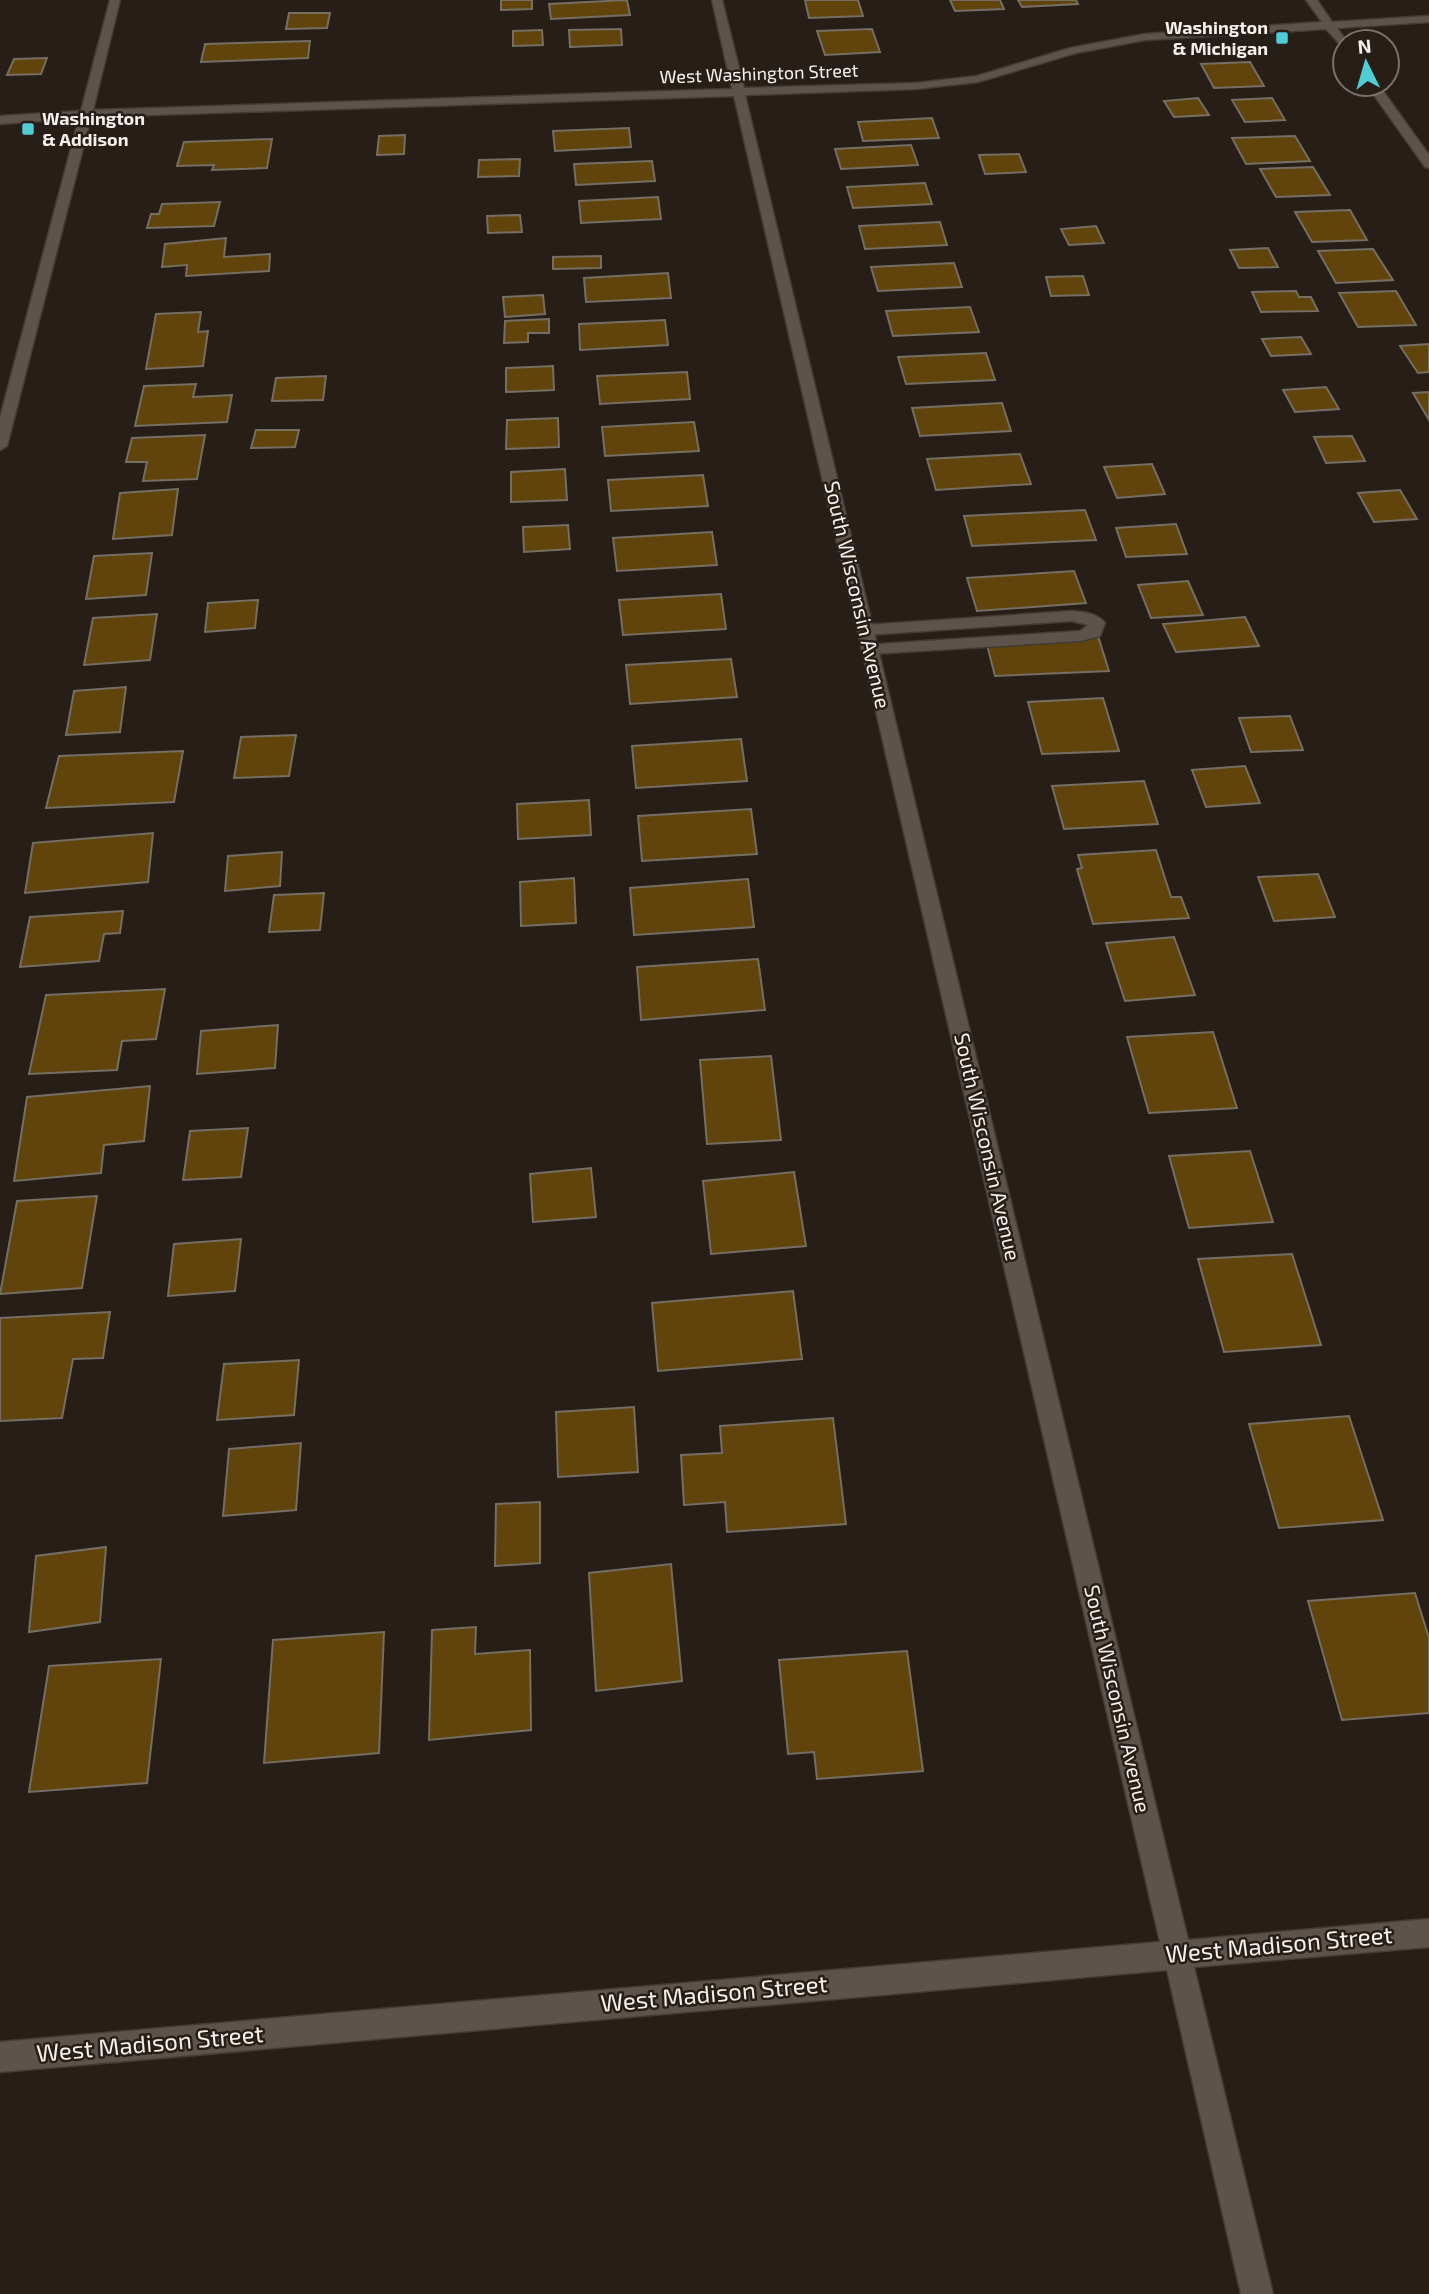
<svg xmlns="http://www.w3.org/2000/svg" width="1429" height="2294" font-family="'Exo 2',sans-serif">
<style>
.building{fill:#60440b;stroke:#746e63;stroke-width:2}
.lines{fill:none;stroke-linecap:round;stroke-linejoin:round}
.lane-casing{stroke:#423b36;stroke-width:3}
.street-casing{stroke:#423b36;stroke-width:3}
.lane{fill:#5d534b;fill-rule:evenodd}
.street{fill:#5d534b;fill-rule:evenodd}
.poi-dot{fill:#51ccd5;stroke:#261e17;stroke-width:2.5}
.labels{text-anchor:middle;stroke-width:5;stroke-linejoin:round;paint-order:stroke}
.far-poi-label{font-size:18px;font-weight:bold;fill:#f6f0ec;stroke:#261e17;text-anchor:end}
.far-street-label{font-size:18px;fill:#f6f0ec;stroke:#261e17}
.street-label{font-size:21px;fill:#f6f0ec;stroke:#261e17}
.near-street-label{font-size:24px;fill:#f6f0ec;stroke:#261e17}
</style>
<rect width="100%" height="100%" fill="#261e17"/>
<!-- building -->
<g class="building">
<path d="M501,0H532V9L501,10Z"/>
<path d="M627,0L630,15L551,19L549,4Z"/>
<path d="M805,0H858L863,16L809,18Z"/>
<path d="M950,0H1000L1004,9L955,11Z"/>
<path d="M1018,0H1076L1078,4L1022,7Z"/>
<path d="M289,13H330L327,28L286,29Z"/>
<path d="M621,29L622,45L570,47L569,30Z"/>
<path d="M872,29L880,52L825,55L817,31Z"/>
<path d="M542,30L543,45L513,46V31Z"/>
<path d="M310,41L308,58L201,62L205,44Z"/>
<path d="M47,58L41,74L7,75L14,59Z"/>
<path d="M1250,62L1264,86L1214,88L1201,64Z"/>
<path d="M1198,98L1209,115L1174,117L1164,101Z"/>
<path d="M1272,98L1285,120L1245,122L1232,100Z"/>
<path d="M932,118L939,138L863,141L858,122Z"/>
<path d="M629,128L631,147L555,151L553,131Z"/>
<path d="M405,135L404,154L377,155L379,136Z"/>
<path d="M1295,136L1310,161L1246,164L1232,138Z"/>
<path d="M272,139L267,168L212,170L214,165L177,166L184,142Z"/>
<path d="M911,145L918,165L841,169L835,149Z"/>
<path d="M1019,154L1026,172L985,174L979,155Z"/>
<path d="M520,159L519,176L478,177L479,160Z"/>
<path d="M652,161L655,181L576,185L574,164Z"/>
<path d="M1313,167L1330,195L1276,197L1260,169Z"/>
<path d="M925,183L932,204L853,208L847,187Z"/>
<path d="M658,197L661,219L581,223L579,201Z"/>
<path d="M220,202L214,226L147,228L151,214H159L162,204Z"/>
<path d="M1350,210L1367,240L1312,242L1295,212Z"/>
<path d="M520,215L522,232L488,233L487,216Z"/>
<path d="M940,222L947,245L865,249L859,226Z"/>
<path d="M1096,226L1104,243L1069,245L1061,229Z"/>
<path d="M226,238L224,257L270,254L269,271L186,276L187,265L162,267L165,244Z"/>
<path d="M1268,248L1278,267L1239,268L1230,250Z"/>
<path d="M1373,249L1393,280L1336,283L1318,251Z"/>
<path d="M601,256V268L553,269V257Z"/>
<path d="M954,263L962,287L878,291L871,267Z"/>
<path d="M668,273L671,298L586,302L584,278Z"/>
<path d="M1083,276L1089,295L1051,296L1046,277Z"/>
<path d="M1296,291L1299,297H1311L1318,311L1261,312L1252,292Z"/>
<path d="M1396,291L1416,325L1358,327L1339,293Z"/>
<path d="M543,295L545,314L505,317L503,297Z"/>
<path d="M970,307L979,332L893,336L886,311Z"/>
<path d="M201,312L198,332L208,331L203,366L146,369L156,314Z"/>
<path d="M549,319V333H528V342L504,343L505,321Z"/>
<path d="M665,320L668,345L580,350L579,324Z"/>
<path d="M1301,337L1311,354L1271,356L1262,339Z"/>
<path d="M1429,344V372L1418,373L1400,346Z"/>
<path d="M986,353L995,380L906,384L898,357Z"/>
<path d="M553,366L554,390L506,392V368Z"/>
<path d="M687,372L690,399L600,404L597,376Z"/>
<path d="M326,376L323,400L272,401L276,378Z"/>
<path d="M196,384L193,397L232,395L227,422L135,426L144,386Z"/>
<path d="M1326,387L1339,409L1295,412L1283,390Z"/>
<path d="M1429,392V420L1413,393Z"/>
<path d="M1002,403L1011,431L920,436L912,408Z"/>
<path d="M558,418L559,447L506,449L507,420Z"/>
<path d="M694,422L699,451L605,456L602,427Z"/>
<path d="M256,430H299L295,447L251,448Z"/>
<path d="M205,435L197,479L143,481L147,462H126L132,438Z"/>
<path d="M1352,436L1365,461L1326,463L1314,437Z"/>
<path d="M1020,454L1031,484L936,490L927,459Z"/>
<path d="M1152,464L1165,494L1117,498L1104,467Z"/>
<path d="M565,469L567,500L511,502V472Z"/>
<path d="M703,475L708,506L611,511L608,480Z"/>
<path d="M178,489L172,535L113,539L120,493Z"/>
<path d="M1400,490L1417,519L1374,522L1358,493Z"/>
<path d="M1085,510L1096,540L972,546L964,516Z"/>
<path d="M1176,524L1187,554L1126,557L1116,528Z"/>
<path d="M568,525L570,549L524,552L523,527Z"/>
<path d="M712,532L717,565L617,571L613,538Z"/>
<path d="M152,553L146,595L86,599L94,556Z"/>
<path d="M1074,571L1086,603L977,611L967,578Z"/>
<path d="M1188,581L1203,615L1151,618L1138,585Z"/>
<path d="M721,594L726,629L623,635L619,600Z"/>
<path d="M258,600L255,628L205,632L208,603Z"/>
<path d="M157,614L150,660L84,665L93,618Z"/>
<path d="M1245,617L1259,646L1176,652L1163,624Z"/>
<path d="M1098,636L1109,671L995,676L986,641Z"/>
<path d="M731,659L737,697L630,704L626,665Z"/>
<path d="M126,687L120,732L66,735L74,691Z"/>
<path d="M1103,698L1119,751L1042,754L1028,702Z"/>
<path d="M1290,716L1303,750L1251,752L1239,718Z"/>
<path d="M296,735L289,776L234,778L241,737Z"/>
<path d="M741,739L747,781L636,788L632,746Z"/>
<path d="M183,751L174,802L46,808L59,756Z"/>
<path d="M1245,766L1260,803L1206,807L1192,770Z"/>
<path d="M1144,781L1158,824L1064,829L1052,786Z"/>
<path d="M589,800L591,835L518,839L517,804Z"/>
<path d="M751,809L757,854L642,861L638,816Z"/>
<path d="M153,833L148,882L25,893L33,843Z"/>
<path d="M1156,850L1171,897H1181L1189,918L1093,924L1077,869L1082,868L1078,855Z"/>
<path d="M282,852L280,886L225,891L228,856Z"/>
<path d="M1318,874L1335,917L1274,921L1258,877Z"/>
<path d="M574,878L576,923L521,926L520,882Z"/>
<path d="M748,879L754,927L634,935L630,888Z"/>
<path d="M324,893L320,930L269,932L274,895Z"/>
<path d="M123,911L120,933L104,934L99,961L20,967L30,917Z"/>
<path d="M1174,937L1195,995L1125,1001L1106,943Z"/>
<path d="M758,959L765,1010L641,1020L637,967Z"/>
<path d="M165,989L156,1039L122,1041L117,1070L29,1074L46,995Z"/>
<path d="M278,1025L275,1068L197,1074L201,1031Z"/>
<path d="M1213,1032L1237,1108L1149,1113L1127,1037Z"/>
<path d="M771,1056L781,1140L707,1144L700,1060Z"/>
<path d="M150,1086L144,1141L104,1145L101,1173L14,1181L27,1097Z"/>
<path d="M248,1128L241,1177L183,1180L190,1131Z"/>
<path d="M1250,1151L1273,1222L1189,1228L1169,1156Z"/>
<path d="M591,1168L596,1217L533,1222L530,1174Z"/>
<path d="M794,1172L806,1246L711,1254L703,1181Z"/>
<path d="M97,1196L82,1288L0,1294L17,1201Z"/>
<path d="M241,1239L235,1291L168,1296L174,1244Z"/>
<path d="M1292,1254L1321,1345L1224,1352L1198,1259Z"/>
<path d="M793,1291L802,1359L658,1371L652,1303Z"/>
<path d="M110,1312L103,1358L73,1359L62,1418L0,1421V1318Z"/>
<path d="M299,1360L294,1415L217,1420L224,1364Z"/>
<path d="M634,1407L638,1472L558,1477L556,1412Z"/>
<path d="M1349,1416L1383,1520L1279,1528L1249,1424Z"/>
<path d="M833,1418L846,1524L727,1532L725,1502L684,1505L681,1455L722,1453L720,1426Z"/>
<path d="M301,1443L296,1510L223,1516L229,1449Z"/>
<path d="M540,1502V1563L495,1566L496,1504Z"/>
<path d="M106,1547L100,1622L29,1632L36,1556Z"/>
<path d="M671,1564L682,1681L596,1691L589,1573Z"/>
<path d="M1415,1593L1429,1638V1713L1342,1720L1308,1601Z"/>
<path d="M476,1627L475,1654L530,1650L531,1730L429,1740L432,1630Z"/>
<path d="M384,1632L379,1753L264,1763L273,1640Z"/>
<path d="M907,1651L923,1771L817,1779L814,1752L788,1754L779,1660Z"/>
<path d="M161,1659L147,1783L29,1792L49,1666Z"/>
</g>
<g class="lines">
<!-- lane casing -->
<g class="lane-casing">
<path id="lane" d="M1072,611C1084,612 1097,613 1105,623L1100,636L1081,641L870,654L864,653V645L1080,631L1088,625L1072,621L865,635L857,630L865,625Z"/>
</g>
<!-- street casing -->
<g class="street-casing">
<g id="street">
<path d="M110,0H120L93,110L732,89L712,0H722L744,88L916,83L977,76L1070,48L1145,34L1322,22L1306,0H1317L1332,22L1429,16V22L1337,28L1347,42L1345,50L1326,29L1145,40L1076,53L978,82L916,89L745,95L1188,1940L1429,1919V1947L1194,1967L1273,2294H1241L1167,1970L0,2072V2042L1160,1942L734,96L91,117L7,446L0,450V418L79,118L0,124V116L81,111Z"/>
<path d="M1366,84H1378L1429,155V168L1425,167Z"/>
</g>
</g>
<!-- lane -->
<use href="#lane" class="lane"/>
<!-- street -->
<use href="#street" class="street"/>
</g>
<!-- markers -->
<g class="poi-dot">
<rect x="1275" y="31" width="14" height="14" rx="3.5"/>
<rect x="21" y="122" width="14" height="14" rx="3.5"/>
</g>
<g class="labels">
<!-- far-poi labels -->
<g class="far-poi-label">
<text x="1268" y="34">Washington<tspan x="1268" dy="21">&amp; Michigan</tspan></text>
<text x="42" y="125" text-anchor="start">Washington<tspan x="42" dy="21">&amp; Addison</tspan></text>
</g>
<!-- far-street labels -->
<g class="far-street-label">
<text transform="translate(759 74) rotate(-2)" y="6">West Washington Street</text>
</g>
<!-- street labels -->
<g class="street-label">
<text transform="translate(857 595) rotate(77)" y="7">South Wisconsin Avenue</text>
<text transform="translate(987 1147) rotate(77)" y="7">South Wisconsin Avenue</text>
<text transform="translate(1117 1699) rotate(77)" y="7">South Wisconsin Avenue</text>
</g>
<!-- near-street labels -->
<g class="near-street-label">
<text transform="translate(1279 1945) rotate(-5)" y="8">West Madison Street</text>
<text transform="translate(714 1994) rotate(-5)" y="8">West Madison Street</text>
<text transform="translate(150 2044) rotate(-5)" y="8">West Madison Street</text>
</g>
</g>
<!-- north arrow -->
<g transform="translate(1366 63) rotate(355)"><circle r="33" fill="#261e17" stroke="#79726c" stroke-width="2"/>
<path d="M0-5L12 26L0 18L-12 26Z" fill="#51ccd5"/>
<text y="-10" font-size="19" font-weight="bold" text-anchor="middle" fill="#f6f0ec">N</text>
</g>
</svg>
